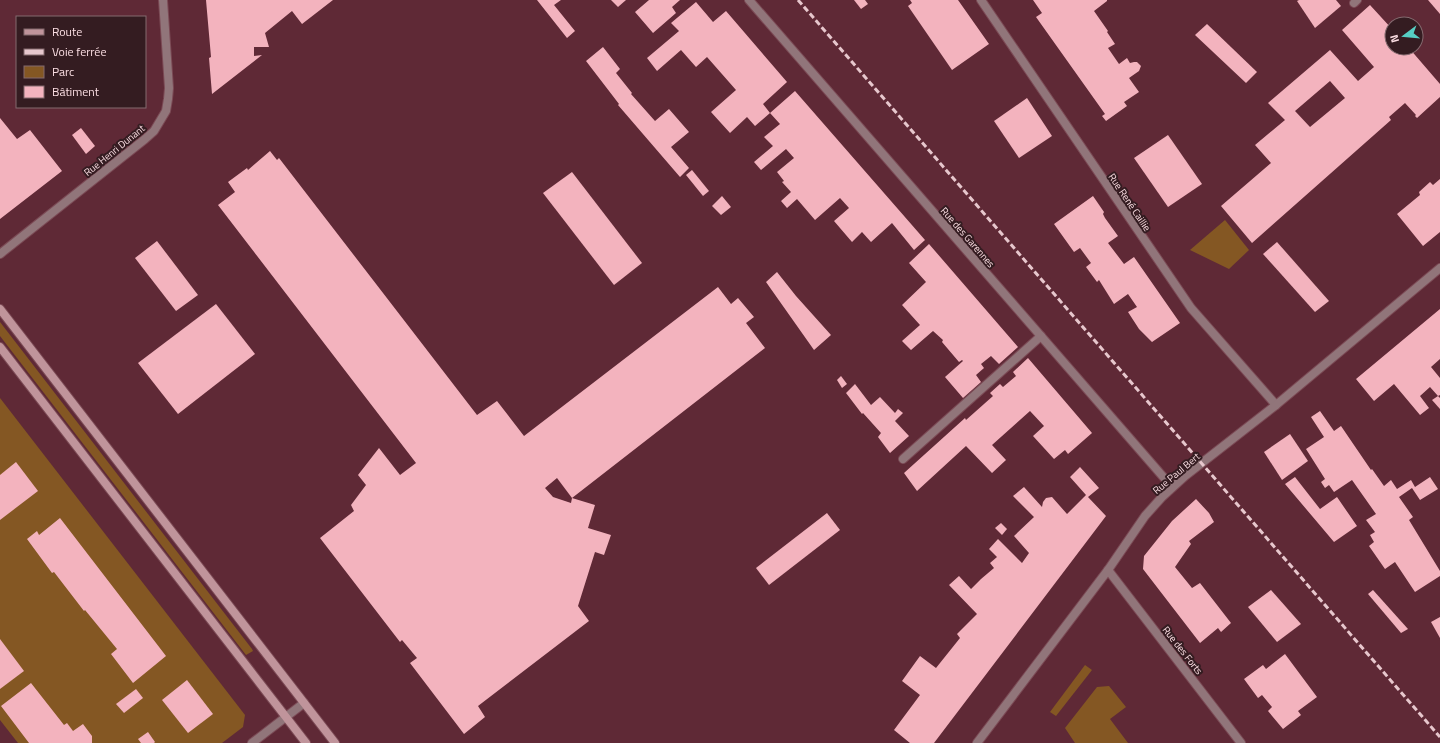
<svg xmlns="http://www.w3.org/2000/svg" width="1440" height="743" font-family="'Titillium Web',sans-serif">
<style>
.green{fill:#845723}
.building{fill:#f3b3be;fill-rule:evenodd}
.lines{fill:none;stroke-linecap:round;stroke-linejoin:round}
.service-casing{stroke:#7b4a55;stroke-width:10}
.minor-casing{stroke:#7b4a55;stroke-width:10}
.secondary-casing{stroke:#7b4a55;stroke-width:10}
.service{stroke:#91757a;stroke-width:8}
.minor{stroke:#91757a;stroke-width:8}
.secondary{stroke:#c0949b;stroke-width:8}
.rail{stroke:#e7c7cd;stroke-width:3;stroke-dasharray:6 3;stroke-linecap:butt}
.labels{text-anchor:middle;stroke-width:4;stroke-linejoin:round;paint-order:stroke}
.street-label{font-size:10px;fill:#fbdee3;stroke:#341c21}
</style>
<rect width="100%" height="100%" fill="#5f2936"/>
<!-- green -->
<g class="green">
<path d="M1225,220L1249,250L1229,269L1190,250Z"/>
<path d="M0,322L252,649L253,651L246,655L0,336Z"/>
<path d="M0,398L245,715L243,727L222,743H18L0,720Z"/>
<path d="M1085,665L1092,670L1056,716L1050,712Z"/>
<path d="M1109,686L1126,707L1110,719L1128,743H1075L1065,728L1097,687Z"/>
</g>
<!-- building -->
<g class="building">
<path d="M206,0H333L302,24L292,11L265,33L269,47H254V56L262,55L212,94L209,58L211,57Z"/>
<path d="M537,0H561L554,5L575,31L567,38Z"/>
<path d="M611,0H626L618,7Z"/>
<path d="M649,0H680L672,7L676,13L653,33L635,12Z"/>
<path d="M854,0H865L868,4L861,9Z"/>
<path d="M910,0H958L989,44L952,70L908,6L912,3Z"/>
<path d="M1033,0H1107V1L1094,11L1108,31L1107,32L1115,44L1108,48L1119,64L1127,58L1130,63L1134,62H1137L1141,66L1139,71L1129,78L1139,92L1124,102L1127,106L1106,121L1102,116L1105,114L1036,17L1042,13Z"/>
<path d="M1299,0H1336L1341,6L1315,28L1297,1Z"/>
<path d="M1428,0H1440V14Z"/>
<path d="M696,2L713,22L726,11L787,82L763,104L770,113L795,91L925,240L914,250L892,223L871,242L862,232L852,242L834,221L849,208L840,198L815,220L797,199L787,208L781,201L791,192L782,182L784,181L777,172L794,158L786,149L761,170L754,162L773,146L764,137L780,124L770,113L755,126L747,117L730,133L711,112L736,90L707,57L696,67L681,50L657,71L647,58L679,31L671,23Z"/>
<path d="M1370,5L1392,29V48H1409L1440,84V97L1417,118L1415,116L1416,115L1405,103L1389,117L1391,120L1252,243L1221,206L1271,163L1255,145L1285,120L1268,103L1330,50L1358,81L1374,67L1342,30ZM1330,81L1345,98L1310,127L1295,111Z"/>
<path d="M1207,24L1257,72L1246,83L1195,35Z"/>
<path d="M603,47L620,69L616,73L632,93L631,94L655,121L669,109L689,132L671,147L689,168L680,177L618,105L619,104L586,61Z"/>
<path d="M1027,98L1052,136L1019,158L994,121Z"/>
<path d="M0,118L17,139L30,130L62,171L0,219Z"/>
<path d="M81,128L95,146L86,154L72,135Z"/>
<path d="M1168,135L1202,184L1168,207L1134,158Z"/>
<path d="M270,151L277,160L279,158L477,415L497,401L524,436L718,287L731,304L738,298L754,317L746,323L765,348L572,498L557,478L545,488L553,497L571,503L572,498L595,505L588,528L611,535L604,555L595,552L578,606L589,621L478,706L485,717L464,734L410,663L417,658L402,640L400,642L320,538L354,511L351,505L366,485L358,475L379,448L400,475L416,463L218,205L235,192L228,182L247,168L248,170Z"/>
<path d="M692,170L709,191L703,196L686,175Z"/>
<path d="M572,172L642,263L614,285L543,193Z"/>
<path d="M1440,179V232L1423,246L1397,214L1420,195L1419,192L1430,182L1433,185Z"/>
<path d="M722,196L731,207L721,215L712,206Z"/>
<path d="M1093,196L1104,212L1103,214L1105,218L1118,236L1108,243L1124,264L1134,257L1180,323L1152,342L1139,329L1128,312L1137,307L1128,294L1114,304L1099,280L1097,282L1086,267L1091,263L1080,248L1074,252L1054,224Z"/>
<path d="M157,241L198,295L176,311L135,258Z"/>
<path d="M1277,242L1329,301L1315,312L1263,254Z"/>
<path d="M929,244L1018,347L999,364L991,356L981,364L984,368L976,375L981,382L963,398L945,377L963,361L962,360L959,362L942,342L943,340L933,331L911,350L902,341L920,325L902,305L926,282L909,263Z"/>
<path d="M777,272L796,296L831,335L814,350L766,282Z"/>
<path d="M216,304L255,354L178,414L138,363Z"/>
<path d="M1440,309V359L1431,367L1440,378V395L1438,396L1430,387L1420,396L1429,408L1420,415L1394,384L1374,401L1356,379Z"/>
<path d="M1028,358L1092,433L1068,454L1065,450L1054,459L1033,436L1044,426L1030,411L992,445L1006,460L992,473L966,446L917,491L904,473L965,418L966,420L993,396L990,393L1000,384L1003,387L1016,376L1013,372Z"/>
<path d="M841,376L847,384L842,388L837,380Z"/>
<path d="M855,384L871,405L880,397L895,413L898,409L903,413L895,421L909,436L890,453L878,437L881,433L863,413L862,414L846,393Z"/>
<path d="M1438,396L1440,398V409L1432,400Z"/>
<path d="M1320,411L1334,431L1341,426L1371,470L1372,469L1384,486L1391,480L1397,489L1411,480L1415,487L1430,477L1438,489L1420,500L1412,488L1399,497L1413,517L1409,520L1440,571V576L1415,592L1395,562L1385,569L1369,546L1374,542L1370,535L1375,532L1366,520L1376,514L1352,480L1334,492L1329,485L1325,488L1321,482L1325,479L1306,449L1324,437L1311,417Z"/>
<path d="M1290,434L1308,461L1282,480L1264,452Z"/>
<path d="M16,462L38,491L0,520V475Z"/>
<path d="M1080,467L1099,488L1088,497L1106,516L934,743H910L894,730L920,695L902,681L920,656L936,668L960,638L957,634L977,614L949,585L959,576L971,589L981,579L994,568L990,563L997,557L989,549L998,539L1022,563L1029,553L1014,536L1034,517L1013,496L1024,487L1042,507L1043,502L1046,498L1052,497L1067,514L1086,495L1070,477Z"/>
<path d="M1295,477L1320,509L1337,497L1357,526L1334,542L1285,484Z"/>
<path d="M1196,499L1209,513L1214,522L1189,541L1191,544L1175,567L1192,588L1200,583L1231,623L1221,632L1218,628L1200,643L1143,569L1144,556L1172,521Z"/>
<path d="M827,513L840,530L769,585L756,568Z"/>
<path d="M60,518L166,656L133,683L111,654L117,649L85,610L84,611L54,572L52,573L27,539L37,531L39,535Z"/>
<path d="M1001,523L1007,529L1002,535L995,528Z"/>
<path d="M1271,590L1301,624L1277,642L1248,607Z"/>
<path d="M1373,590L1408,629L1401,633L1368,594Z"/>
<path d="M1440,617V638L1431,622Z"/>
<path d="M0,639L24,671L0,689Z"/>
<path d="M1285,654L1317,697L1298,711L1301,715L1283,729L1268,711L1272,707L1262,695L1258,698L1244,679L1263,665L1266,669Z"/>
<path d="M187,680L213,714L188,733L162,700Z"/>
<path d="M31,683L64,725L67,723L73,731L83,724L92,736V743H29L1,706Z"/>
<path d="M136,689L143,698L124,713L116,704Z"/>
<path d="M148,732L155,742L154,743H141L138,739Z"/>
</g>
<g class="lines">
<!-- service casing -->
<g class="service-casing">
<g id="service">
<path d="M1354,3L1357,0"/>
<path d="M903,459L1041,336"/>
</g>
</g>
<!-- minor casing -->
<g class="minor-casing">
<g id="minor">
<path d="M749,0L1172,487"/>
<path d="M981,0L1191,308L1276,405"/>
<path d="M0,254L145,139L154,131L166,111L168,99L169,88L163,0"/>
<path d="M1108,570L1241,743"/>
<path d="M252,743L304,703"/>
<path d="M977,743L1108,570L1145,516L1162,497L1185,476L1276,405L1440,268"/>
</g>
</g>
<!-- secondary casing -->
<g class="secondary-casing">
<g id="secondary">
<path d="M0,309L335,743"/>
<path d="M0,347L306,743"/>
</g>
</g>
<!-- service -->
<use href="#service" class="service"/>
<!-- minor -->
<use href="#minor" class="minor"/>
<!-- secondary -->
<use href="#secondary" class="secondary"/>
<!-- rail -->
<path class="rail" d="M798,0L1440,737"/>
</g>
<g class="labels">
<!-- street labels -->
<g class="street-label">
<text transform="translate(114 150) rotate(-39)" y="4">Rue Henri Dunant</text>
<text transform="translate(1130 202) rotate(56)" y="4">Rue René Caillie</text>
<text transform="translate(968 237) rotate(49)" y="4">Rue des Garennes</text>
<text transform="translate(1176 473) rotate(-40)" y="4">Rue Paul Bert</text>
<text transform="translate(1183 650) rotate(52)" y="4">Rue des Forts</text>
</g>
</g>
<!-- legend -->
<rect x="16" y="16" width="130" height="92" fill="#341c21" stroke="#846a6f"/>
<rect x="24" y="29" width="20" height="6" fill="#c0949b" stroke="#846a6f"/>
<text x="52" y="36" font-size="12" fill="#fbdee3">Route</text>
<rect x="24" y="49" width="20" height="6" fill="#e7c7cd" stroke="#846a6f"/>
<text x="52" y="56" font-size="12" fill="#fbdee3">Voie ferrée</text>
<rect x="24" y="66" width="20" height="12" fill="#845723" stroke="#846a6f"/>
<text x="52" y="76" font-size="12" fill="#fbdee3">Parc</text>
<rect x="24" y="86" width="20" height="12" fill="#f3b3be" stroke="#846a6f"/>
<text x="52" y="96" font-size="12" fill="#fbdee3">Bâtiment</text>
<!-- north arrow -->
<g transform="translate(1404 36) rotate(254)"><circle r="19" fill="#341c21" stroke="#846a6f"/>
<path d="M0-3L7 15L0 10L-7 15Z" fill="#56cec3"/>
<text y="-6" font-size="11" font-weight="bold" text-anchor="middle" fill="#fbdee3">N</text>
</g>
</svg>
